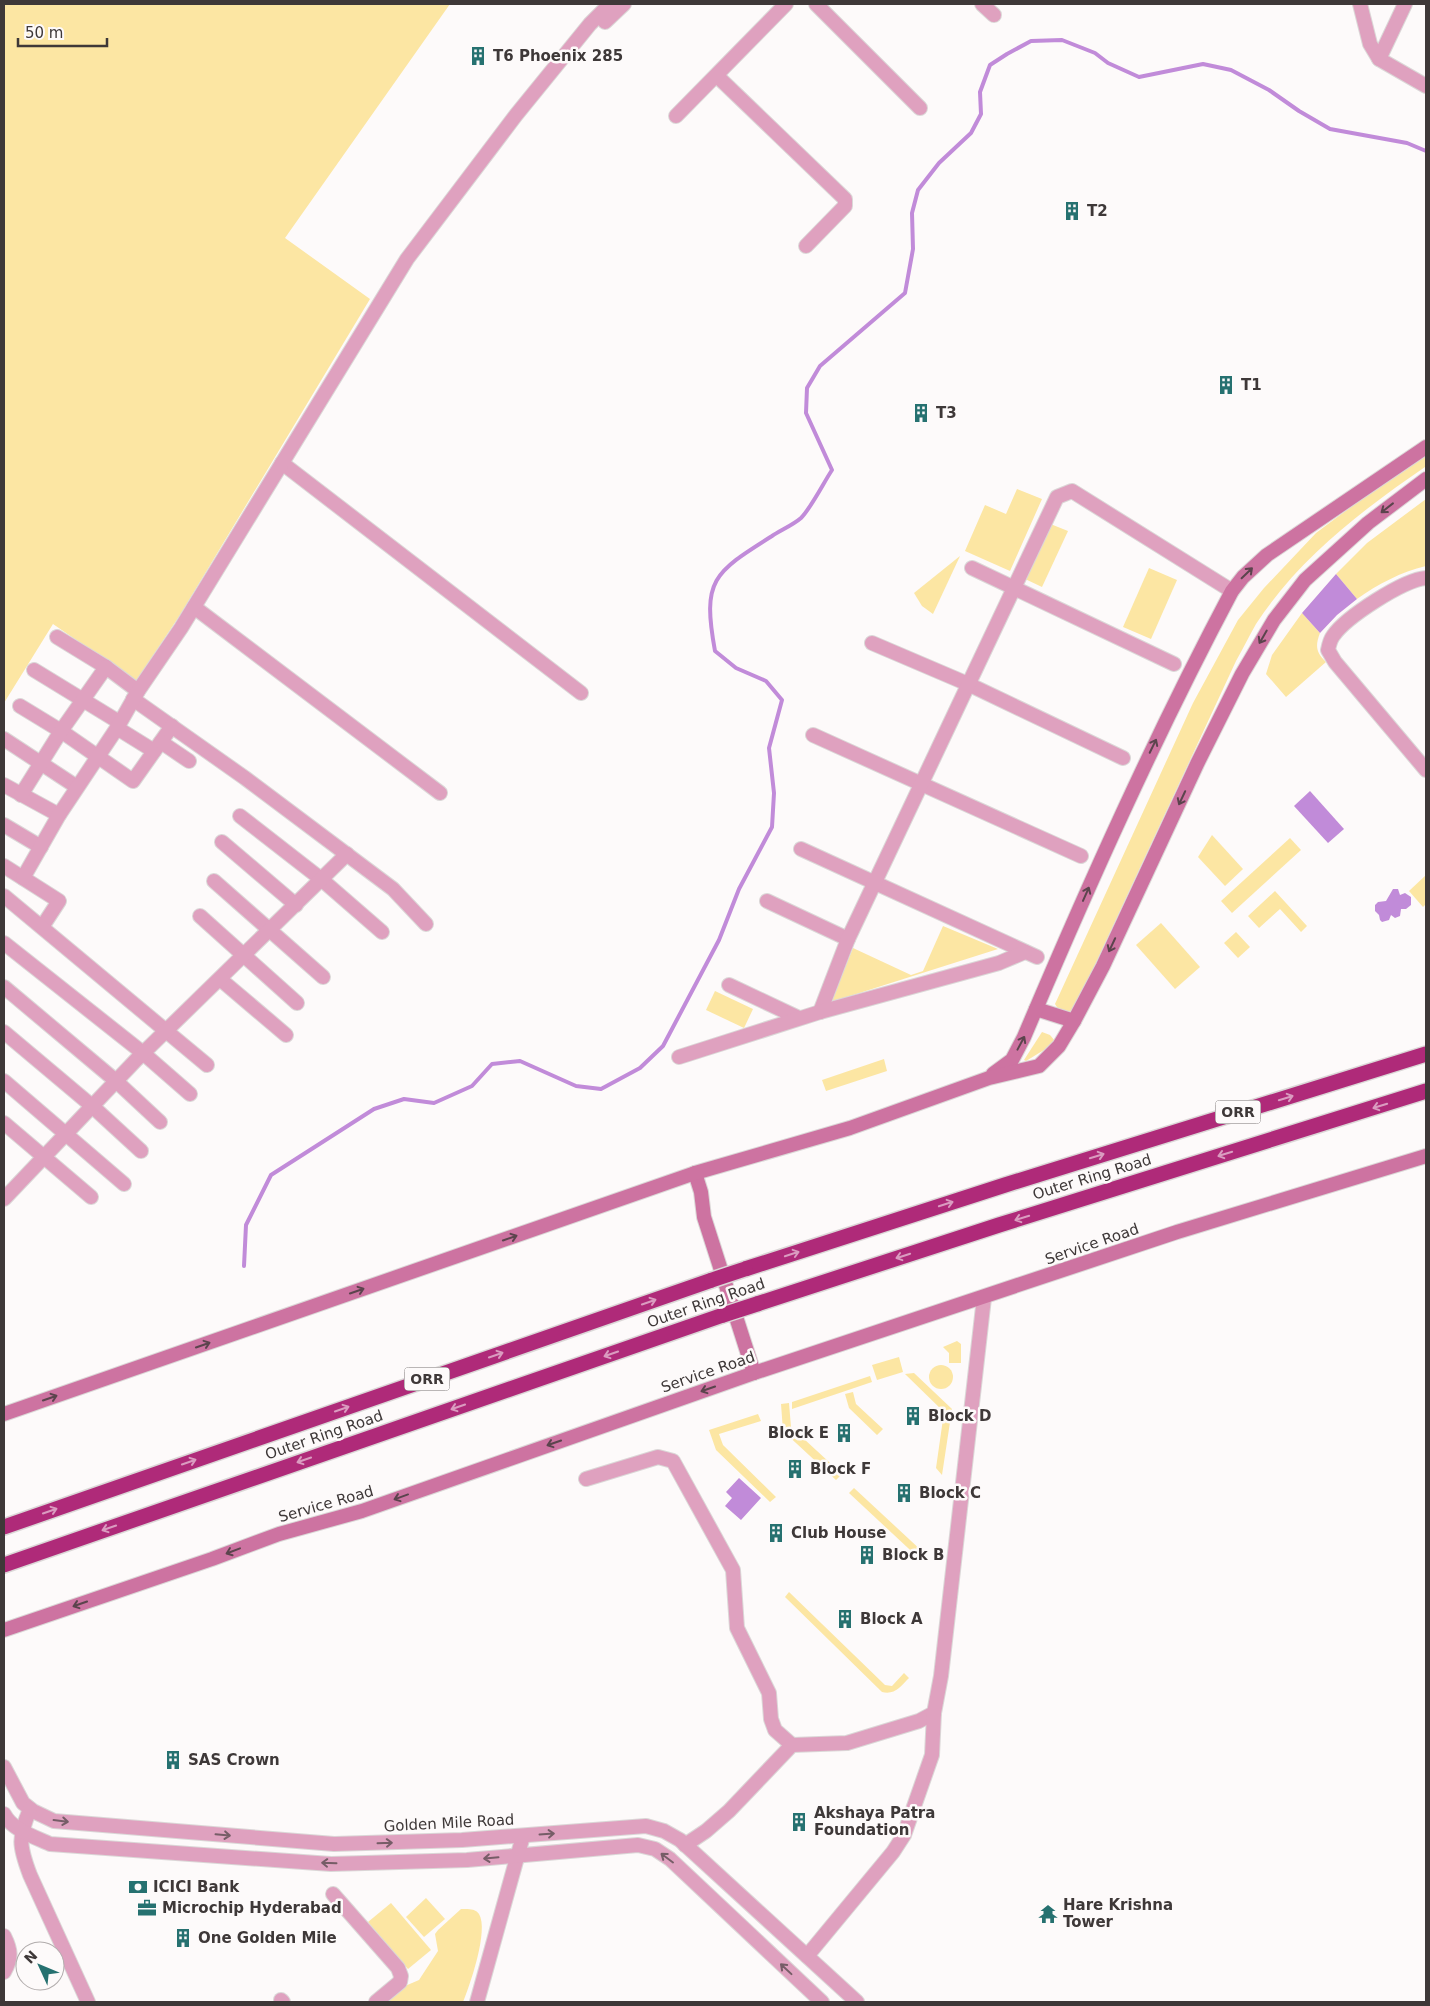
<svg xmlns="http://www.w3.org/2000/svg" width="1430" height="2006" font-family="'DejaVu Sans',sans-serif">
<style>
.green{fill:#fce6a3}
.water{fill:#c18bd9}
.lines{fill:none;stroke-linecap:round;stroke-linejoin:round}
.stream{stroke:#c18bd9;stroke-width:4}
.minor-casing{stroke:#dbd7d7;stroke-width:16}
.tertiary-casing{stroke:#dbd7d7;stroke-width:16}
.secondary-casing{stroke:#dbd7d7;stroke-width:16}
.motorway-casing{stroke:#dbd7d7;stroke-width:18}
.minor{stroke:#dfa1bf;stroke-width:14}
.tertiary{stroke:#dfa1bf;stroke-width:14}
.secondary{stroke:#cd73a1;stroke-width:14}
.motorway{stroke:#af2a79;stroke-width:15}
.motorway-bridge-casing{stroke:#dbd7d7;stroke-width:18;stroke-linecap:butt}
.motorway-bridge{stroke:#af2a79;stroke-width:15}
.oneway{stroke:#5b444d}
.oneway2{stroke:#da9cc0}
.oneway3{stroke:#765d67}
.labels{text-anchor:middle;stroke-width:5;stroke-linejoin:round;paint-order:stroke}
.shield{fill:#fdfafa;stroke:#777272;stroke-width:1}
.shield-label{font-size:14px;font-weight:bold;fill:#3e3838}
.poi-label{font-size:15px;font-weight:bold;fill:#3e3838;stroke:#fdfafa;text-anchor:start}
.street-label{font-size:15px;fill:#3e3838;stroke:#fdfafa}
</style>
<rect width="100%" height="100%" fill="#fdfafa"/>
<!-- green -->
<g class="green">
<path d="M4,4H450L285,238L370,299L180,615L136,681L53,624L4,703Z"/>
<path d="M1426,451L1425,467C1361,511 1299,558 1256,624C1249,636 1243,649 1236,661L1074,1010L1067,1014L1060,1012L1055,1004L1193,703L1238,620L1264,588L1316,533Z"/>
<path d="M1017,489L1042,499L1010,571L965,551L985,505L1006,514Z"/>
<path d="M1426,499V566C1401,572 1378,584 1357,599L1336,574L1367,543Z"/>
<path d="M1048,523L1068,531L1042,587L1023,578Z"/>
<path d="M960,556L933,614L922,606L914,593Z"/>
<path d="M1149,568L1177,580L1151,639L1123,627Z"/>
<path d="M1302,613L1320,633C1315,646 1316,652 1326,662L1286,697L1266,674L1272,655Z"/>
<path d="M1212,835L1243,869L1225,886L1198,857Z"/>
<path d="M1290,838L1301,850L1232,913L1221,901Z"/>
<path d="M1426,875V904L1423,907L1409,891Z"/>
<path d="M1275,891L1307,926L1301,932L1280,909L1259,928L1248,916Z"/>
<path d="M1161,923L1200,967L1175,989L1136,945Z"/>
<path d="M943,926L998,949L831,1002L853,948L911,975L923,971Z"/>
<path d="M1236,932L1250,947L1238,958L1224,943Z"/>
<path d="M715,991L753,1009L744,1028L706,1010Z"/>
<path d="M1042,1032L1050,1035L1055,1041L1044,1050L1026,1061L1024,1060Z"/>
<path d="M884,1059L887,1071L826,1091L822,1080Z"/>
<path d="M957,1341L961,1344V1363H949V1353L943,1347Z"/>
<path d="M899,1357L903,1372L877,1380L872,1365Z"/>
<circle cx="941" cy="1377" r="12"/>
<path d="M914,1373L952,1409L942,1475L936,1468L944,1412L905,1374Z"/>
<path d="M870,1376L872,1382L792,1409V1402Z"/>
<path d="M853,1392L856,1404L883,1429L877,1435L849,1408L845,1394Z"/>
<path d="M789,1403L791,1427L842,1474L836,1480L783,1431L781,1404Z"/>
<path d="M758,1414L761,1421L719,1434L723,1445L776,1497L770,1502L716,1450L709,1430Z"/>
<path d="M854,1488L924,1553L923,1562L849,1493Z"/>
<path d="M789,1592L885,1685L892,1686L904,1673L909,1678C900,1687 895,1695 882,1692L785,1597Z"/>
<path d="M426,1898L445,1919L424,1937L406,1917Z"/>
<path d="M391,1903L431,1950L408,1969L368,1922Z"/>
<path d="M461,1909C467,1909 475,1908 479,1914C489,1930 470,1985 463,2002H388L405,1986L419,1980L438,1951L435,1934L438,1930Z"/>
</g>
<!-- water -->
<g class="water">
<path d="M1336,574L1357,599L1337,615L1320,633L1302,613Z"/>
<path d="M1310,791L1344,829L1328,843L1294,806Z"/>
<path d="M1393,889H1398L1400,895L1405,893L1411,897V905L1406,909H1401L1400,916L1395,918L1391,915L1389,920L1382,922L1380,920L1379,915L1375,911V905L1378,902L1386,901Z"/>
<path d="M739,1478L761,1498L741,1520L725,1506L732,1498L726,1492Z"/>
</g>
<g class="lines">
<!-- stream -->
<path class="stream" d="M244,1266L246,1225L271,1175L374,1109L404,1099L434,1103L472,1086L492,1064L520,1061L576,1086L601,1089L640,1068L663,1046L719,940L739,889L772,827L774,793L769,748L782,700L766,681L736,668L715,651C702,580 713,573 772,536C781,530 793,525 801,518C811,508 824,482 832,470L806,413L807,388L820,366L905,293L913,249L912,213L918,190L939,163L971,133L981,114L980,92L990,65L1007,54L1031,41L1062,40L1095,53L1108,63L1139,77L1203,64L1231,70L1269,90L1299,111L1330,129L1407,143L1426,151"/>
<!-- minor casing -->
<g class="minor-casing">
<g id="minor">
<path d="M816,4L920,108"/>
<path d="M982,4L994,15"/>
<path d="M1360,4L1370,44L1379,59L1426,86"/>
<path d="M605,22L624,4"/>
<path d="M1379,59L1405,4"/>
<path d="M717,76L845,199V206L806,246"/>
<path d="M676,116L786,4"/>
<path d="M282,463L581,693"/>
<path d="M972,568L1174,664"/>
<path d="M1426,578C1403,580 1346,617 1333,636C1330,640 1329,645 1328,650L1335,662L1426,770"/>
<path d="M194,607L440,793"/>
<path d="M57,637L106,667"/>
<path d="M872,643L968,684L1123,758"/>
<path d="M34,670L119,722"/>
<path d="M133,699L245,778L393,889L426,924"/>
<path d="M20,706L61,731L133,781L172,726"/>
<path d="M117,728L154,751"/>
<path d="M813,735L1081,856"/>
<path d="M4,739L77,787"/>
<path d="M161,742L189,761"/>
<path d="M4,785L59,815"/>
<path d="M21,795L61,731L106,667L138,691"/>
<path d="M240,816L321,879L382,932"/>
<path d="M4,825L41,847"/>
<path d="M222,842L296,905"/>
<path d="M801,849L1037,957"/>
<path d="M4,866L59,901L42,927"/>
<path d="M23,878L59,815L117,728L138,691L181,628L407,259L516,115L590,24L610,4"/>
<path d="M214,881L323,977"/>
<path d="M4,896L207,1065"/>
<path d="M767,901L848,939"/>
<path d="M200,916L297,1003"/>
<path d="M4,943L143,1053L190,1094"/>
<path d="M220,979L286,1035"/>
<path d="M729,985L799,1018"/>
<path d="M4,987L116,1081L160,1122"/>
<path d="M820,1012L848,939L1057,497L1072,491L1232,591"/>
<path d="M4,1032L92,1106L141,1151"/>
<path d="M679,1057L820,1012L999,963L1025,952"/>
<path d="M4,1081L124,1184"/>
<path d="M4,1123L91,1197"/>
<path d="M4,1199L136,1060L347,854"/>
<path d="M586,1479L658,1457L673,1461L733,1570L737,1628L769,1693L771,1719L775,1730L792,1745"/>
<path d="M685,1845L706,1831L729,1811L792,1745L847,1743L919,1721L934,1713"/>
<path d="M333,1894L398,1968L401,1976L400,1982L376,2002"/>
<path d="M4,1936C11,1950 12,1958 4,1972"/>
<path d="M807,1956L893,1852L904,1835L932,1755L934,1713L941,1676L984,1298"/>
<path d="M281,2000L283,2002"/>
<path d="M477,2002L523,1836"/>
</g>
</g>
<!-- tertiary casing -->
<g class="tertiary-casing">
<g id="tertiary">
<path d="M4,1767L23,1803L33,1811L54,1821L334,1844L462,1840L646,1826L664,1831L680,1840L857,2002"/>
<path d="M30,1809C18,1838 19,1846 30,1875L88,2002"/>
<path d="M4,1814C12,1830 35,1837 50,1844L331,1864L467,1860L638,1845L655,1849L670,1859L822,2002"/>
</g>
</g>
<!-- secondary casing -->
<g class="secondary-casing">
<g id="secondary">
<path d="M1036,1009L1074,1021"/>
<path d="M993,1074L1012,1060L1024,1037C1088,886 1155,736 1232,591L1243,577L1267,555L1426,447"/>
<path d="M695,1173L701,1192L704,1217L754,1373"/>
<path d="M4,1414L695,1173L850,1128L989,1078L1039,1066L1059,1046L1074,1021L1103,966L1197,764L1242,674L1274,620L1305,580L1368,523L1426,479"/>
<path d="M4,1630L212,1559L279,1534L362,1511L754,1373L1177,1232L1426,1156"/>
</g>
</g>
<!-- motorway casing -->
<g class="motorway-casing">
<g id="motorway">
<path d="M745,1269L1005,1185L1426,1054"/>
<path d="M757,1304L999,1225L1426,1091"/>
<path d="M4,1527L712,1280"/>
<path d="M4,1565L723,1315"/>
</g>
</g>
<!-- minor -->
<use href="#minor" class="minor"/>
<!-- tertiary -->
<use href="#tertiary" class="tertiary"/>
<!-- secondary -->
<use href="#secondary" class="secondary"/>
<!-- motorway -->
<use href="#motorway" class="motorway"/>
<!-- motorway-bridge casing -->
<g class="motorway-bridge-casing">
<g id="motorway-bridge">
<path d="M712,1280L745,1269"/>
<path d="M723,1315L757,1304"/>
</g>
</g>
<!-- motorway-bridge -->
<use href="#motorway-bridge" class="motorway-bridge"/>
</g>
<!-- one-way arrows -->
<defs><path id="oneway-shaft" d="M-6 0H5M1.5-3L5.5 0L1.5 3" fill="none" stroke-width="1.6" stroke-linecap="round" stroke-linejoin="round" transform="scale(1.25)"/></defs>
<g class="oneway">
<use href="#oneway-shaft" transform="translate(1387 508) rotate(142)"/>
<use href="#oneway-shaft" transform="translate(1247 573) rotate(-44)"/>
<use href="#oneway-shaft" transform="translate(1263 637) rotate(120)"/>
<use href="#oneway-shaft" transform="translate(1153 746) rotate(-64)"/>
<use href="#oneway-shaft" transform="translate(1182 798) rotate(115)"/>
<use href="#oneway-shaft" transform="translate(1086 894) rotate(-66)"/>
<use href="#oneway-shaft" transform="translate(1112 945) rotate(115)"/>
<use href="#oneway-shaft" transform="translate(1021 1043) rotate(-62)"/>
<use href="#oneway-shaft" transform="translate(510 1238) rotate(-19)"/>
<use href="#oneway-shaft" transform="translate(357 1291) rotate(-19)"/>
<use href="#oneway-shaft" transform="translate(203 1345) rotate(-19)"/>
<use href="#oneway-shaft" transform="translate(708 1389) rotate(161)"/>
<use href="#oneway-shaft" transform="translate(50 1398) rotate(-19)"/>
<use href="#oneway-shaft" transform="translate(554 1443) rotate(161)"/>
<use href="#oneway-shaft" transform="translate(401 1497) rotate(160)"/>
<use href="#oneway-shaft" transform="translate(233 1551) rotate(159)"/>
<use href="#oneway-shaft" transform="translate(80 1604) rotate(161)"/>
</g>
<g class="oneway2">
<use href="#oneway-shaft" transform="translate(1286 1098) rotate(-17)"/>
<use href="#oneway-shaft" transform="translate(1380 1106) rotate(163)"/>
<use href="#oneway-shaft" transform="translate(1225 1154) rotate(163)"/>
<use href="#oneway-shaft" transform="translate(1097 1156) rotate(-17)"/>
<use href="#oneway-shaft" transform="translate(946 1204) rotate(-18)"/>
<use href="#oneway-shaft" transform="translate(1022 1218) rotate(163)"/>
<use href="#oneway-shaft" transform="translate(792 1254) rotate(-18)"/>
<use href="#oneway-shaft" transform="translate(903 1256) rotate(162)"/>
<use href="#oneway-shaft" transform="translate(649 1302) rotate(-19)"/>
<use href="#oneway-shaft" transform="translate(611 1354) rotate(161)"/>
<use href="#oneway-shaft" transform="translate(496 1355) rotate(-19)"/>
<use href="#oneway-shaft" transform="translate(458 1407) rotate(161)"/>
<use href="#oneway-shaft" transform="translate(342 1409) rotate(-19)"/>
<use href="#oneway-shaft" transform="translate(304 1460) rotate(161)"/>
<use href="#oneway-shaft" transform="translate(189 1462) rotate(-19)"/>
<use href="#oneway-shaft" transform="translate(50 1511) rotate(-19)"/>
<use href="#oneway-shaft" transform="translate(109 1528) rotate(161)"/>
</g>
<g class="oneway3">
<use href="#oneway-shaft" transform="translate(61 1821) rotate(7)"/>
<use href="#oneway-shaft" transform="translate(547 1834) rotate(-4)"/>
<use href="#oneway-shaft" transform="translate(223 1835) rotate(5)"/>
<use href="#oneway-shaft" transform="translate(385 1843) rotate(-2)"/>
<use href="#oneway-shaft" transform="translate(491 1858) rotate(175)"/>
<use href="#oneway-shaft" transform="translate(667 1858) rotate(-143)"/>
<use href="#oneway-shaft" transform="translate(329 1863) rotate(-178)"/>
<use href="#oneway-shaft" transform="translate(786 1969) rotate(-137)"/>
</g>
<!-- icons -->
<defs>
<g id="building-bare" transform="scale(1.5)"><path d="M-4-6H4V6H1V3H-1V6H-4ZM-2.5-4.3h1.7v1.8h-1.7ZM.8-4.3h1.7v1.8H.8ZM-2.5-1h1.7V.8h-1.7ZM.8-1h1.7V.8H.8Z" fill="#267170" stroke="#fdfafa" stroke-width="2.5" paint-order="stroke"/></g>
<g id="bank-bare" transform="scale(1.5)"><path d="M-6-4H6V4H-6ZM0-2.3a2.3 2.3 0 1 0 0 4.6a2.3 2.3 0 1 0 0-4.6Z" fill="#267170" stroke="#fdfafa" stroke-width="2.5" paint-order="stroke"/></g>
<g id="office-bare" transform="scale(1.5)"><path d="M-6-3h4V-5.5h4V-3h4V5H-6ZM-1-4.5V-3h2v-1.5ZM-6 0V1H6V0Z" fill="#267170" stroke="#fdfafa" stroke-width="2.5" paint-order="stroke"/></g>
<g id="temple-bare" transform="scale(1.5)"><path d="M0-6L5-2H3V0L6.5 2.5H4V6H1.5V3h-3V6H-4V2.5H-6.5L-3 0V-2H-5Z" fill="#267170" stroke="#fdfafa" stroke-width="2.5" paint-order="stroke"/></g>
</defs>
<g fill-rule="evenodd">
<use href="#building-bare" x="478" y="56"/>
<use href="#building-bare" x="1072" y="211"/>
<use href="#building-bare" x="1226" y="385"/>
<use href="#building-bare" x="921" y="413"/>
<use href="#building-bare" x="913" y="1416"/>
<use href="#building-bare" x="844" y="1433"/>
<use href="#building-bare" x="795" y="1469"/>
<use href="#building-bare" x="904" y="1493"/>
<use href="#building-bare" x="776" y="1533"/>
<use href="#building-bare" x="867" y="1555"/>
<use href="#building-bare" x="845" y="1619"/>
<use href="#building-bare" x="173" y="1760"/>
<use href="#building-bare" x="799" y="1822"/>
<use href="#bank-bare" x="138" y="1887"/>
<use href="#office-bare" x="147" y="1908"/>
<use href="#temple-bare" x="1048" y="1914"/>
<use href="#building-bare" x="183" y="1938"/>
</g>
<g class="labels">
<!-- shield labels -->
<g class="shield">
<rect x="1215.5" y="1100.5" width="45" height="23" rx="4"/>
<rect x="404.5" y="1367.5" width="45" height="23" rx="4"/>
</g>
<g class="shield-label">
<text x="1238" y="1117">ORR</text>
<text x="427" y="1384">ORR</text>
</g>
<!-- poi labels -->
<g class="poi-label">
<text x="493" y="61">T6 Phoenix 285</text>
<text x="1087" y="216">T2</text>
<text x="1241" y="390">T1</text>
<text x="936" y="418">T3</text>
<text x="928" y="1421">Block D</text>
<text x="829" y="1438" text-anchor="end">Block E</text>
<text x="810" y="1474">Block F</text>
<text x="919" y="1498">Block C</text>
<text x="791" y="1538">Club House</text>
<text x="882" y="1560">Block B</text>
<text x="860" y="1624">Block A</text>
<text x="188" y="1765">SAS Crown</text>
<text x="814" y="1818">Akshaya Patra<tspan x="814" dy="17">Foundation</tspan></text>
<text x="153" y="1892">ICICI Bank</text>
<text x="1063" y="1910">Hare Krishna<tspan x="1063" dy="17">Tower</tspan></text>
<text x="162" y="1913">Microchip Hyderabad</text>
<text x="198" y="1943">One Golden Mile</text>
</g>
<!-- street labels -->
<g class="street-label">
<text transform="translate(1092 1177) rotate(-17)" y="5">Outer Ring Road</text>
<text transform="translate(1092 1244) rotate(-19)" y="5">Service Road</text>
<text transform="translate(706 1303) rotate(-19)" y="5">Outer Ring Road</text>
<text transform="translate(708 1372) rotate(-19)" y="5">Service Road</text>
<text transform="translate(324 1435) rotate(-19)" y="5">Outer Ring Road</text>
<text transform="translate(326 1504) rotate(-16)" y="5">Service Road</text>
<text transform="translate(449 1823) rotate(-3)" y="5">Golden Mile Road</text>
</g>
</g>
<!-- border -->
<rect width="1430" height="2006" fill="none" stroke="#3e3838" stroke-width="10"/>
<!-- north arrow -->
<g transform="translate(40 1966) rotate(314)"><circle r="24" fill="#fdfafa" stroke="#b1acac"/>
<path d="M0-4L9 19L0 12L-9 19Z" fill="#267170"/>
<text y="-8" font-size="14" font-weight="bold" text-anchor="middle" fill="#3e3838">N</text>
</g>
<!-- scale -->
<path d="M18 38v8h89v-8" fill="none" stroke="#3e3838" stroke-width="2.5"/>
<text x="25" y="38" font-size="15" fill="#3e3838" stroke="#fdfafa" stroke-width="4" paint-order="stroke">50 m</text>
</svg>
